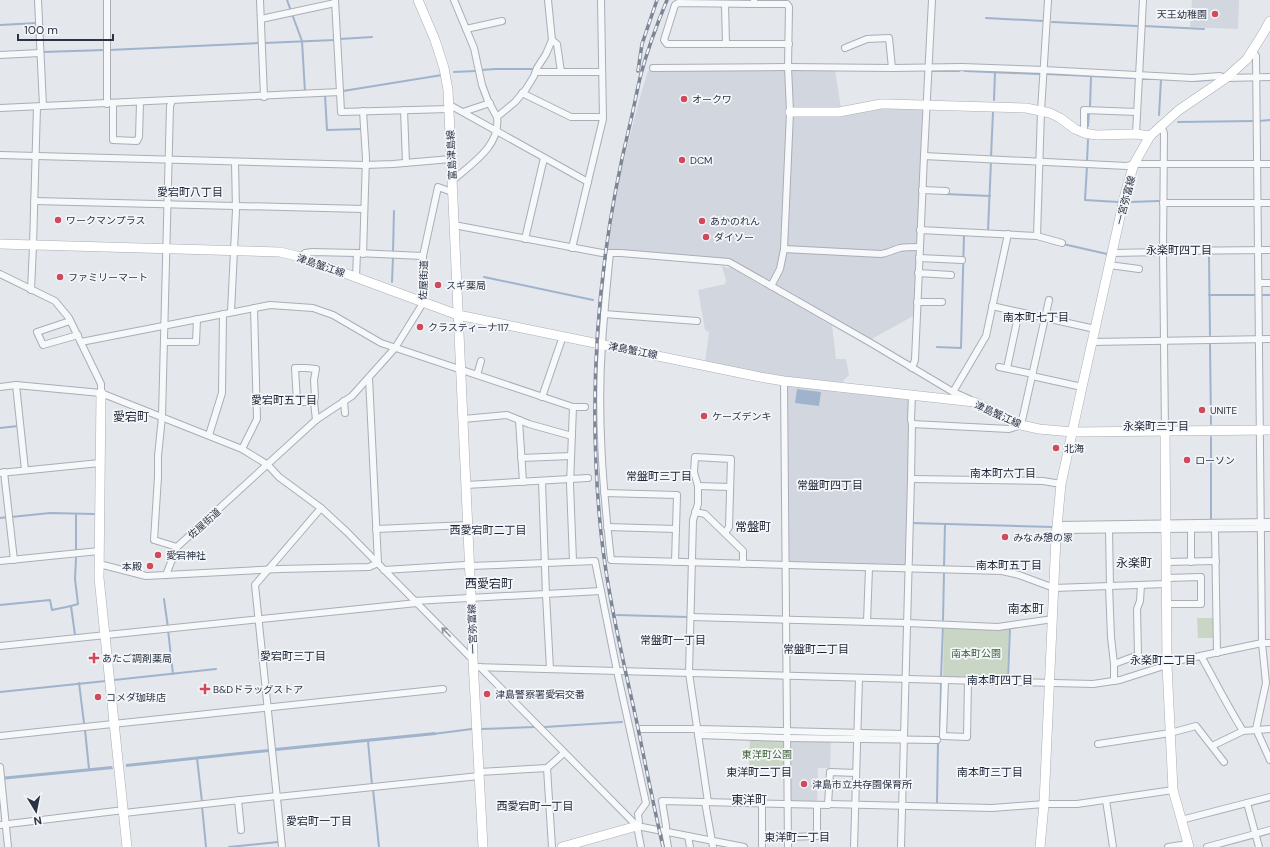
<svg xmlns="http://www.w3.org/2000/svg" width="1270" height="847" font-family="'DM Sans','Noto Sans JP',sans-serif">
<style>
.built{fill:#d2d6de}
.green{fill:#c9d6c5}
.water{fill:#9fb4cc}
.lines{fill:none;stroke-linecap:round;stroke-linejoin:round}
.stream{stroke:#9fb4cc;stroke-width:2}
.street-casing{stroke:#a9aeb7;stroke-width:8}
.secondary-casing{stroke:#a9aeb7;stroke-width:10}
.street{stroke:#f7f8fa;stroke-width:6}
.secondary{stroke:#fff;stroke-width:9}
.rail-casing{stroke:#7d8696;stroke-width:3.5}
.rail{stroke:#f4f6f9;stroke-width:2;stroke-dasharray:6;stroke-linecap:butt}
.oneway{stroke:#9196a0}
.poi-dot{fill:#d1495b;stroke:#f4f6f9;stroke-width:1.5}
.labels{text-anchor:middle;stroke-width:3.5;stroke-linejoin:round;paint-order:stroke}
.poi-label{font-size:10px;fill:#2b3445;stroke:#f4f6f9;text-anchor:start}
.street-label{font-size:10px;fill:#2b3445;stroke:#f4f6f9}
.park-label{font-size:10px;fill:#3f6138;stroke:#f4f6f9}
.neighbourhood-label{font-size:11px;fill:#1d2536;stroke:#f4f6f9}
.quarter-label{font-size:12px;fill:#1d2536;stroke:#f4f6f9}
</style>
<rect width="100%" height="100%" fill="#e4e7ec"/>
<!-- built -->
<g class="built">
<path d="M1192,0H1239L1238,29L1190,27Z"/>
<path d="M787,69L835,70L841,108L924,103L915,315L870,340L730,260L608,249L620,175L640,97L648,71Z"/>
<path d="M722,266L728,268H731L832,326L836,359H846L849,375L840,384L783,378L705,362L709,332L705,330L698,290L725,284L726,281Z"/>
<path d="M790,385L902,398L910,400L906,565L904,567L788,562L787,388Z"/>
<path d="M790,739L831,740L830,768H818L817,802L792,801L791,799Z"/>
</g>
<!-- green -->
<g class="green">
<path d="M1197,618H1213V638H1198Z"/>
<path d="M944,627L1009,628L1007,678L943,677Z"/>
<path d="M750,738L784,740V770L749,769Z"/>
</g>
<!-- water -->
<g class="water">
<path d="M797,389L821,392L819,406L795,403Z"/>
<path d="M435,732L436,735L276,751L275,748Z"/>
<path d="M269,749V752L126,767V764Z"/>
<path d="M112,766L113,769L0,780V777Z"/>
</g>
<g class="lines">
<!-- stream -->
<g class="stream">
<path d="M287,0L291,11"/>
<path d="M292,14L302,41L305,92"/>
<path d="M986,18L1044,21"/>
<path d="M1052,22L1137,26"/>
<path d="M0,25L37,23"/>
<path d="M1144,26L1204,29"/>
<path d="M340,39L372,37"/>
<path d="M264,43L335,40"/>
<path d="M43,50V52L104,50"/>
<path d="M109,50L260,43"/>
<path d="M481,70L495,69H533"/>
<path d="M932,71H959"/>
<path d="M965,71L1039,74"/>
<path d="M454,72L476,71"/>
<path d="M1046,74L1134,78"/>
<path d="M1142,79H1162"/>
<path d="M1191,81L1210,80"/>
<path d="M343,91L442,75"/>
<path d="M325,95L327,130L361,129"/>
<path d="M994,100L995,72"/>
<path d="M1090,107L1091,76"/>
<path d="M1159,115L1161,79"/>
<path d="M1259,121L1270,120"/>
<path d="M1178,122L1255,121"/>
<path d="M1088,126L1089,113"/>
<path d="M991,157L993,112"/>
<path d="M1087,161L1088,140"/>
<path d="M1087,166L1085,200L1118,202"/>
<path d="M945,194L990,196"/>
<path d="M1129,202L1159,201"/>
<path d="M988,231L991,161"/>
<path d="M1063,244L1107,254"/>
<path d="M393,252L394,211"/>
<path d="M1209,257L1210,335"/>
<path d="M484,277L593,300"/>
<path d="M392,282L393,257"/>
<path d="M1209,295H1255"/>
<path d="M1261,295H1270"/>
<path d="M1210,344L1211,424"/>
<path d="M937,347L961,348L964,235H966"/>
<path d="M0,428L18,426"/>
<path d="M11,517L50,513L94,514"/>
<path d="M0,518L8,517"/>
<path d="M1211,519V437"/>
<path d="M912,523L1053,527"/>
<path d="M76,550V514"/>
<path d="M944,567L945,524"/>
<path d="M164,599L168,628"/>
<path d="M0,605L50,600L52,610L71,606"/>
<path d="M617,615L688,617"/>
<path d="M943,620L944,572"/>
<path d="M168,630L173,674"/>
<path d="M75,635L71,606L78,604L75,579L76,558"/>
<path d="M941,677L943,626"/>
<path d="M1008,678L1010,628"/>
<path d="M114,680L216,669"/>
<path d="M79,683L84,723"/>
<path d="M0,692L106,681"/>
<path d="M545,727L622,722"/>
<path d="M482,729L534,727"/>
<path d="M85,730L89,769"/>
<path d="M433,734L472,729"/>
<path d="M936,737H940L941,683"/>
<path d="M368,741L372,785"/>
<path d="M197,758L202,802"/>
<path d="M373,789L379,847"/>
<path d="M937,804L938,742"/>
<path d="M202,806L206,847"/>
<path d="M229,847L278,842"/>
</g>
<!-- street casing -->
<g class="street-casing">
<g id="street">
<path d="M38,0L43,106"/>
<path d="M260,0L264,97"/>
<path d="M335,0L340,92"/>
<path d="M454,0L474,48L482,85L488,101L497,117"/>
<path d="M754,0V4H787L789,7L788,67L790,112L784,249L780,269L771,286"/>
<path d="M725,4L726,44"/>
<path d="M754,4L678,3L675,5L664,40L667,44H789"/>
<path d="M261,19L335,3"/>
<path d="M466,29L502,21"/>
<path d="M552,40L557,44L561,72"/>
<path d="M845,48L867,39L889,38L892,68"/>
<path d="M1253,51L1256,56L1262,643L1266,683L1256,729L1270,760"/>
<path d="M0,55L40,53"/>
<path d="M653,68L788,67L892,68L962,67L1044,70L1192,78L1220,76L1226,78L1270,77"/>
<path d="M536,72H602"/>
<path d="M522,93L571,117H603"/>
<path d="M172,101L170,106L162,417L158,456V477L154,540L177,547"/>
<path d="M113,103V140L137,141L139,137L140,103"/>
<path d="M107,104V0"/>
<path d="M448,104L588,182"/>
<path d="M0,108L340,92L341,112L449,109"/>
<path d="M404,110L406,163"/>
<path d="M463,112L490,103"/>
<path d="M1161,126L1164,133L1163,251L1165,431"/>
<path d="M1084,133V110L1137,112"/>
<path d="M1136,134L1143,0"/>
<path d="M0,155L365,165L393,164L451,159"/>
<path d="M924,156L1127,166L1134,164H1270"/>
<path d="M452,181C471,164 501,146 497,117L515,102L526,89L534,76L537,68L546,54L552,40L548,0"/>
<path d="M922,190L946,191"/>
<path d="M34,201L364,209"/>
<path d="M1163,203H1270"/>
<path d="M454,225L602,253H621L729,262L871,343L953,392L969,399"/>
<path d="M920,230L1037,236L1062,243"/>
<path d="M1037,236L1041,111L1048,0"/>
<path d="M525,239L544,158"/>
<path d="M572,248L603,119L601,0"/>
<path d="M784,249L881,254C888,253 893,250 900,248C906,247 913,247 919,247"/>
<path d="M1163,251L1270,250"/>
<path d="M610,253C607,283 604,313 602,344C597,416 603,489 611,560L1002,571L1019,575L1054,588L1166,584"/>
<path d="M1112,253L1163,252"/>
<path d="M363,254L366,158L363,111"/>
<path d="M301,257L305,253L312,252L357,253L423,256"/>
<path d="M919,258L962,260"/>
<path d="M1109,265L1139,269"/>
<path d="M918,273L951,275"/>
<path d="M0,274L55,301L69,318L101,384V393"/>
<path d="M356,277L357,253"/>
<path d="M1259,283H1270"/>
<path d="M31,290L33,246L37,107"/>
<path d="M917,302H942"/>
<path d="M992,306L1095,329"/>
<path d="M231,312L236,210L235,162"/>
<path d="M604,314L697,321"/>
<path d="M70,321L37,332L43,345L78,335"/>
<path d="M81,342L270,305L313,308L333,315L381,343L573,407H585"/>
<path d="M165,342H196L197,319"/>
<path d="M1092,342L1270,339"/>
<path d="M999,367L1033,374"/>
<path d="M912,368L915,360L924,156L932,0"/>
<path d="M1007,368L1019,312"/>
<path d="M477,375L481,361"/>
<path d="M1032,376L1082,387"/>
<path d="M784,381L788,847"/>
<path d="M16,385L25,470"/>
<path d="M0,387L16,385L101,393L242,449L268,465L279,477L321,508L347,532L473,660"/>
<path d="M953,392L986,336L1008,234"/>
<path d="M542,397L563,336"/>
<path d="M344,401L345,413"/>
<path d="M314,402H297L295,368H306L316,369L314,380L315,397L314,402L316,420"/>
<path d="M573,407L570,484L573,561"/>
<path d="M463,419L507,415L529,424L572,436"/>
<path d="M519,420L523,482"/>
<path d="M912,424L1009,429L1021,425L1049,300"/>
<path d="M209,435L222,393L223,314"/>
<path d="M242,449L257,419L254,308"/>
<path d="M521,458L571,456"/>
<path d="M4,472L14,560"/>
<path d="M0,473L100,463"/>
<path d="M911,479L1043,481L1061,484"/>
<path d="M542,481L546,595L550,669"/>
<path d="M466,485L588,478"/>
<path d="M698,486L730,487"/>
<path d="M604,493L677,495L675,562"/>
<path d="M695,512L705,514L743,551V564"/>
<path d="M1058,525L1270,522"/>
<path d="M607,527L676,529"/>
<path d="M376,529L468,525"/>
<path d="M1191,529V562"/>
<path d="M1215,529L1217,653"/>
<path d="M1057,530L1270,528"/>
<path d="M1109,530L1110,586"/>
<path d="M0,561L99,551"/>
<path d="M1166,562L1216,561"/>
<path d="M99,564L146,576L280,569L369,567L378,563L369,378"/>
<path d="M384,570L465,565L470,566L595,561L617,671L646,803L638,814L639,822L637,826L641,847"/>
<path d="M166,575L177,547L316,420L352,396L395,348L423,303V256L438,187L452,192"/>
<path d="M1166,578L1201,577V604H1166"/>
<path d="M1109,586L1111,637L1114,664V681"/>
<path d="M414,601L601,591"/>
<path d="M691,617L907,623L998,627L1053,619"/>
<path d="M867,622L869,568"/>
<path d="M0,646L417,603"/>
<path d="M1201,656C1215,681 1228,707 1243,731"/>
<path d="M1167,663L1262,643H1270"/>
<path d="M1114,664L1138,655L1137,609L1140,601L1141,585"/>
<path d="M473,667L1093,684L1120,680L1167,665"/>
<path d="M480,667L637,826L744,847"/>
<path d="M945,680L943,736L967,737L968,681"/>
<path d="M641,729H697L904,734"/>
<path d="M698,735L787,738L937,740"/>
<path d="M0,736L443,689"/>
<path d="M1098,744L1170,733L1196,726L1224,762"/>
<path d="M1212,746L1243,731L1270,729"/>
<path d="M0,767L8,847"/>
<path d="M547,768L564,753"/>
<path d="M479,772L547,768L552,847"/>
<path d="M277,797L479,776"/>
<path d="M238,800L241,830"/>
<path d="M1106,800L1113,847"/>
<path d="M705,802L713,847"/>
<path d="M708,802L689,673L693,520L698,504V486L694,472L695,457L731,459L729,527L725,533"/>
<path d="M1247,803L1259,847"/>
<path d="M828,804L992,808L1044,804H1077L1173,790"/>
<path d="M124,813L277,796"/>
<path d="M1181,820L1270,797"/>
<path d="M0,825L124,810"/>
<path d="M688,836L690,847"/>
<path d="M788,837L817,836V805"/>
<path d="M282,847L255,585L321,508"/>
<path d="M668,847L666,836V826L662,801L828,805L830,772L856,773"/>
<path d="M762,847V803"/>
<path d="M854,847L859,678"/>
<path d="M901,847L911,479L912,424L911,420L912,395"/>
<path d="M1168,847L1188,844"/>
<path d="M1207,847L1270,830"/>
</g>
</g>
<!-- secondary casing -->
<g class="secondary-casing">
<g id="secondary">
<path d="M418,0L435,40L444,68L448,90L471,598L473,660L483,847"/>
<path d="M790,112H839L881,104H888L1026,108L1050,113L1060,118L1075,129L1084,133L1096,135L1136,134L1150,136"/>
<path d="M0,244L280,252L301,257L458,315L760,377L784,381L974,402L1009,420L1021,425L1039,429L1072,432L1270,430"/>
<path d="M101,393L99,578L127,847"/>
<path d="M1165,431L1167,665L1173,790L1189,847"/>
<path d="M562,847L637,826"/>
<path d="M1040,847L1044,804L1056,537L1061,484L1082,387L1126,190L1134,164L1150,136L1179,110L1226,78L1247,59L1264,32L1270,21"/>
</g>
</g>
<!-- street -->
<use href="#street" class="street"/>
<!-- secondary -->
<use href="#secondary" class="secondary"/>
<!-- rail casing -->
<g class="rail-casing">
<g id="rail">
<path d="M638,71L642,44L657,0"/>
<path d="M663,847C654,807 646,768 638,728C624,663 608,599 601,533C587,395 597,259 630,124C634,107 637,90 641,74C648,48 657,24 667,0"/>
</g>
</g>
<!-- rail -->
<use href="#rail" class="rail"/>
</g>
<!-- one-way arrows -->
<defs><path id="oneway-shaft" d="M-6 0H5M1.5-3L5.5 0L1.5 3" fill="none" stroke-width="1.6" stroke-linecap="round" stroke-linejoin="round"/></defs>
<use class="oneway" href="#oneway-shaft" transform="translate(446 632) rotate(-134)"/>
<!-- markers -->
<g class="poi-dot">
<circle cx="1215" cy="14" r="4"/>
<circle cx="684" cy="99" r="4"/>
<circle cx="682" cy="160" r="4"/>
<circle cx="58" cy="220" r="4"/>
<circle cx="702" cy="221" r="4"/>
<circle cx="706" cy="237" r="4"/>
<circle cx="60" cy="277" r="4"/>
<circle cx="438" cy="285" r="4"/>
<circle cx="420" cy="327" r="4"/>
<circle cx="1202" cy="410" r="4"/>
<circle cx="704" cy="416" r="4"/>
<circle cx="1056" cy="448" r="4"/>
<circle cx="1187" cy="460" r="4"/>
<circle cx="1005" cy="537" r="4"/>
<circle cx="158" cy="555" r="4"/>
<circle cx="150" cy="566" r="4"/>
<path d="M92 652h4v4h4v4h-4v4h-4v-4h-4v-4h4z"/>
<path d="M203 683h4v4h4v4h-4v4h-4v-4h-4v-4h4z"/>
<circle cx="487" cy="694" r="4"/>
<circle cx="98" cy="697" r="4"/>
<circle cx="804" cy="784" r="4"/>
</g>
<g class="labels">
<!-- poi labels -->
<g class="poi-label">
<text x="1207" y="18" text-anchor="end">天王幼稚園</text>
<text x="692" y="103">オークワ</text>
<text x="690" y="164">DCM</text>
<text x="66" y="224">ワークマンプラス</text>
<text x="710" y="225">あかのれん</text>
<text x="714" y="241">ダイソー</text>
<text x="68" y="281">ファミリーマート</text>
<text x="446" y="289">スギ薬局</text>
<text x="428" y="331">クラスティーナ117</text>
<text x="1210" y="414">UNITE</text>
<text x="712" y="420">ケーズデンキ</text>
<text x="1064" y="452">北海</text>
<text x="1195" y="464">ローソン</text>
<text x="1013" y="541">みなみ憩の家</text>
<text x="166" y="559">愛宕神社</text>
<text x="142" y="570" text-anchor="end">本殿</text>
<text x="102" y="662">あたご調剤薬局</text>
<text x="213" y="693">B&amp;Dドラッグストア</text>
<text x="495" y="698">津島警察署愛宕交番</text>
<text x="106" y="701">コメダ珈琲店</text>
<text x="812" y="788">津島市立共存園保育所</text>
</g>
<!-- street labels -->
<g class="street-label">
<text transform="translate(451 155) rotate(-93)" y="4">富島津島線</text>
<text transform="translate(1125 200) rotate(-75)" y="4">一宮弥富線</text>
<text transform="translate(321 265) rotate(19)" y="4">津島蟹江線</text>
<text transform="translate(423 280) rotate(-88)" y="4">佐屋街道</text>
<text transform="translate(633 350) rotate(11)" y="4">津島蟹江線</text>
<text transform="translate(998 414) rotate(24)" y="4">津島蟹江線</text>
<text transform="translate(204 523) rotate(-42)" y="4">佐屋街道</text>
<text transform="translate(472 629) rotate(-92)" y="4">一宮弥富線</text>
</g>
<!-- park labels -->
<g class="park-label">
<text x="976" y="657">南本町公園</text>
<text x="767" y="758">東洋町公園</text>
</g>
<!-- neighbourhood labels -->
<g class="neighbourhood-label">
<text x="190" y="196">愛宕町八丁目</text>
<text x="1179" y="254">永楽町四丁目</text>
<text x="1036" y="321">南本町七丁目</text>
<text x="284" y="404">愛宕町五丁目</text>
<text x="1156" y="430">永楽町三丁目</text>
<text x="1003" y="477">南本町六丁目</text>
<text x="659" y="480">常盤町三丁目</text>
<text x="830" y="489">常盤町四丁目</text>
<text x="488" y="534">西愛宕町二丁目</text>
<text x="1009" y="569">南本町五丁目</text>
<text x="673" y="644">常盤町一丁目</text>
<text x="816" y="653">常盤町二丁目</text>
<text x="293" y="660">愛宕町三丁目</text>
<text x="1163" y="664">永楽町二丁目</text>
<text x="1000" y="684">南本町四丁目</text>
<text x="759" y="776">東洋町二丁目</text>
<text x="990" y="776">南本町三丁目</text>
<text x="535" y="810">西愛宕町一丁目</text>
<text x="319" y="825">愛宕町一丁目</text>
<text x="797" y="841">東洋町一丁目</text>
</g>
<!-- quarter labels -->
<g class="quarter-label">
<text x="131" y="421">愛宕町</text>
<text x="753" y="531">常盤町</text>
<text x="1134" y="567">永楽町</text>
<text x="489" y="588">西愛宕町</text>
<text x="1026" y="613">南本町</text>
<text x="749" y="804">東洋町</text>
</g>
</g>
<!-- north arrow -->
<g transform="translate(36 811) rotate(170)" stroke="#f4f6f9" stroke-width="3" paint-order="stroke">
<path d="M0-3L7 15L0 10L-7 15Z" fill="#2b3445"/>
<text y="-6" font-size="11" font-weight="bold" text-anchor="middle" fill="#2b3445">N</text>
</g>
<!-- scale -->
<path d="M18 34v6h95v-6" fill="none" stroke="#2b3445" stroke-width="2"/>
<text x="24" y="34" font-size="12" fill="#2b3445" stroke="#f4f6f9" stroke-width="3" paint-order="stroke">100 m</text>
</svg>
